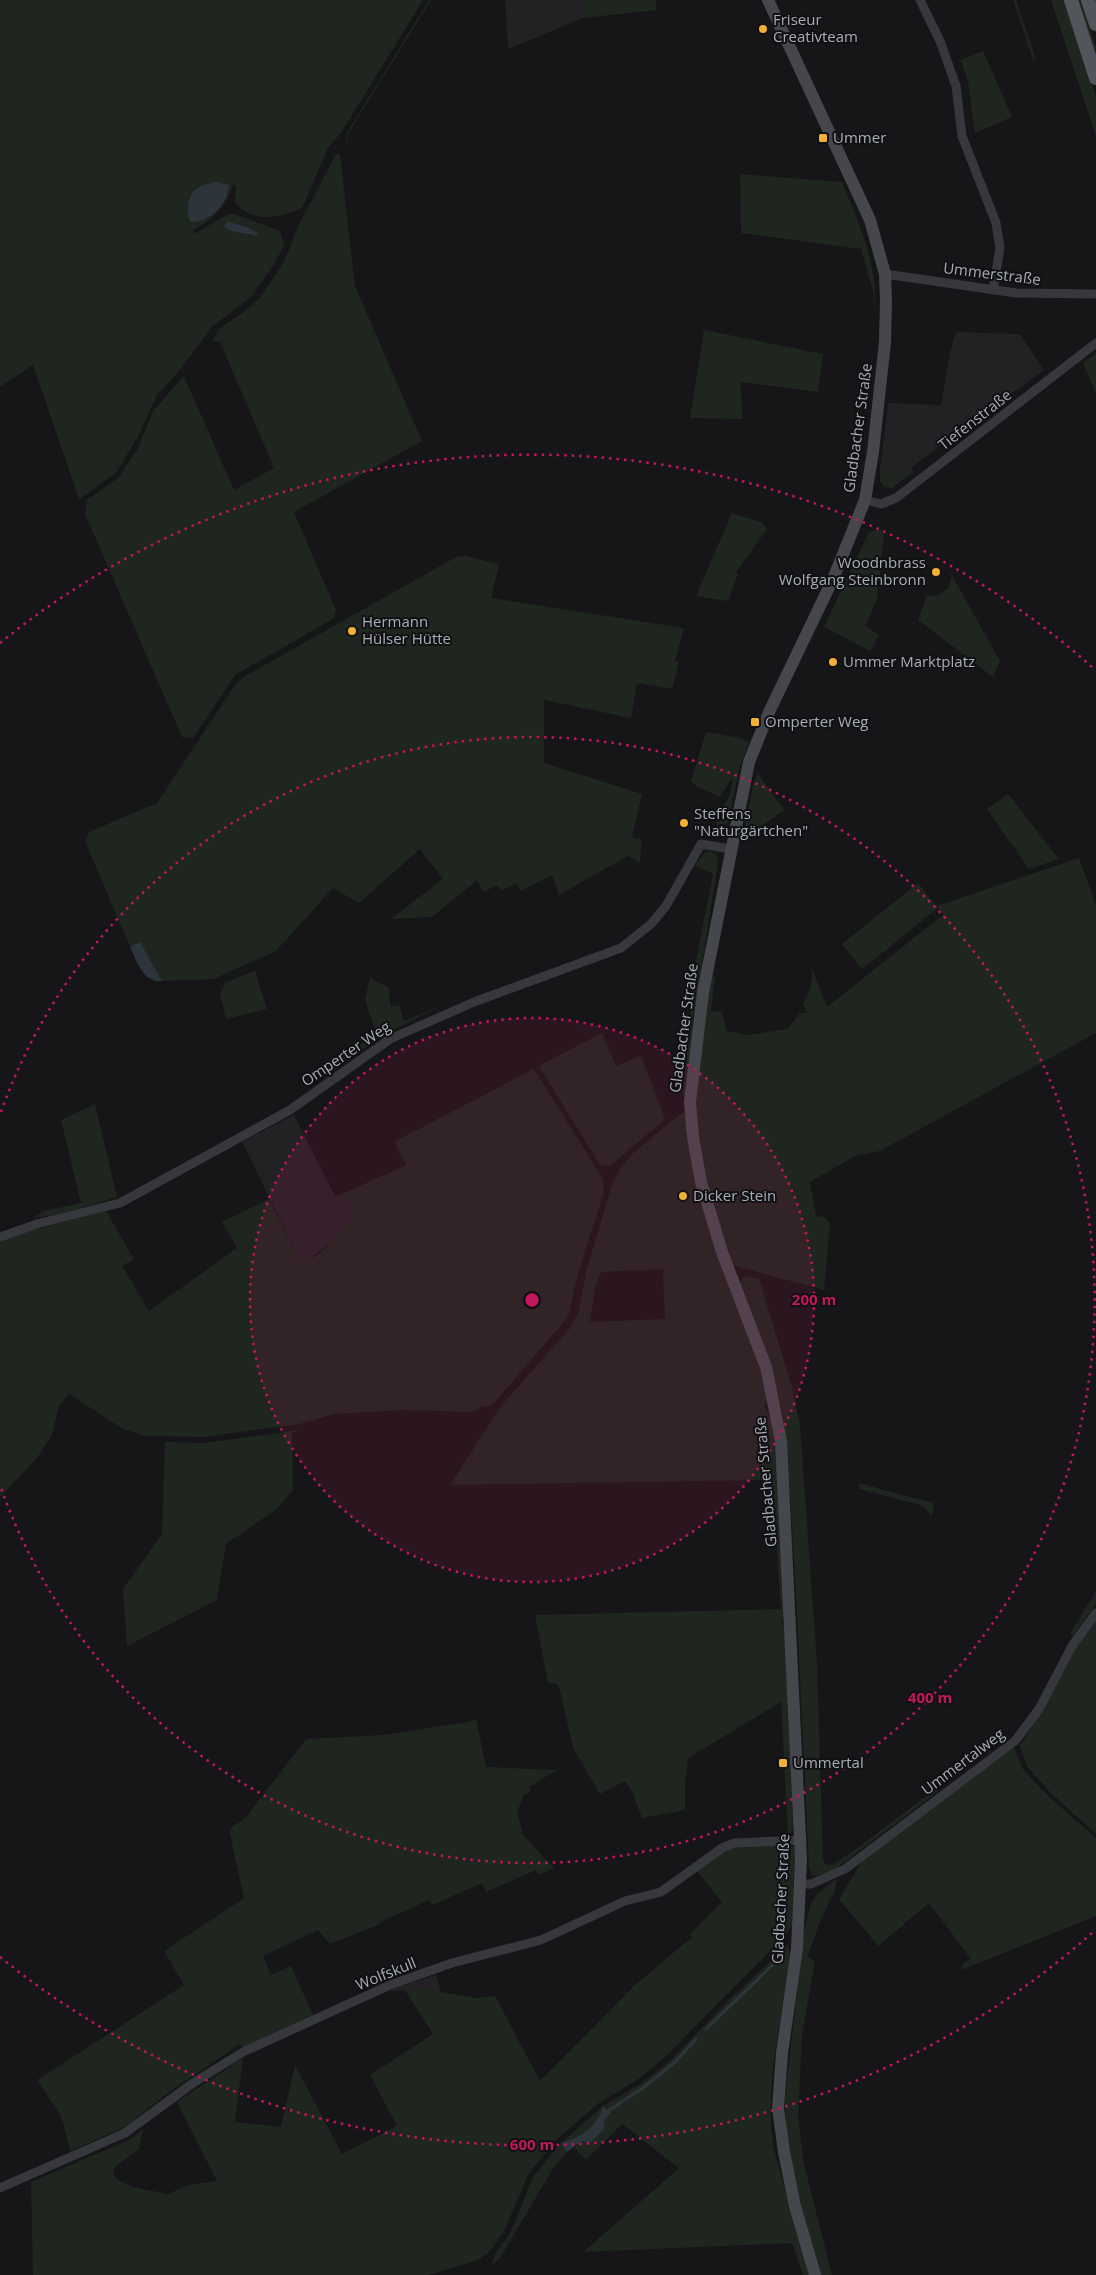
<svg xmlns="http://www.w3.org/2000/svg" width="1096" height="2275" font-family="'Open Sans',sans-serif">
<style>
.built{fill:#222225}
.green{fill:#1e261f;fill-rule:evenodd}
.water{fill:#2c353c}
.lines{fill:none;stroke-linecap:round;stroke-linejoin:round}
.stream{stroke:#2c353c;stroke-width:3}
.street{stroke:#37383d;stroke-width:9}
.secondary{stroke:#45474d;stroke-width:12}
.primary{stroke:#53555c;stroke-width:14}
.ring{fill:none;stroke:#c2185b;stroke-width:2.5;stroke-dasharray:2.5 5}
.poi-dot{fill:#f2b134;stroke:#111113;stroke-width:2}
.labels{text-anchor:middle;stroke-width:4;stroke-linejoin:round;paint-order:stroke}
.poi-label{font-size:15px;fill:#a8adb8;stroke:#111113;text-anchor:start}
.street-label{font-size:15px;fill:#a8adb8;stroke:#111113}
.centre{fill:#c2185b;stroke:#111113;stroke-width:2.5}
.ring-label{font-size:15px;text-anchor:middle;font-weight:bold;fill:#c2185b;stroke:#111113;stroke-width:4;stroke-linejoin:round;paint-order:stroke}
</style>
<rect width="100%" height="100%" fill="#161618"/>
<!-- built -->
<g class="built">
<path d="M505,0H582L583,18L508,49Z"/>
<path d="M956,332L1020,334L1044,370L902,474L880,469L888,403L941,405L950,353Z"/>
<path d="M294,1115L335,1196L344,1193L355,1214L335,1240L307,1260L296,1259L292,1254L295,1250L242,1142Z"/>
<path d="M436,1975L441,1992L424,1989L386,1991Z"/>
</g>
<!-- green -->
<g class="green">
<path d="M0,0H423L341,133L328,148L302,208C280,218 251,224 235,202L236,186L233,184C226,207 213,220 193,230L194,234L228,214H235L280,231L284,245L276,261L252,296L212,327L180,370L157,395L139,435L116,473L79,499L33,365L0,387Z"/>
<path d="M429,0H431L348,134L346,154L347,133Z"/>
<path d="M582,0H656V10L583,18Z"/>
<path d="M1013,0H1016L1036,59L1033,60Z"/>
<path d="M1051,0H1065L1096,97V136Z"/>
<path d="M1077,0H1081L1096,47V59Z"/>
<path d="M983,51L1012,117L975,133L968,82L961,60Z"/>
<path d="M336,154L340,155L355,286L422,441L294,512L336,610L333,619L235,675L193,738L182,737L85,514L87,500L118,478L138,448L153,411L184,376L234,490L274,468L220,342L212,341L220,328L241,314L260,298L285,260L298,226Z"/>
<path d="M740,174L842,182C859,223 878,265 875,310L873,291L861,249L741,233Z"/>
<path d="M704,330L823,354L818,392L740,382L743,419L690,418Z"/>
<path d="M1096,353V391H1095L1083,363Z"/>
<path d="M911,467L913,472L892,488L885,487L880,481V469L902,474Z"/>
<path d="M732,513L761,522L767,529L736,572L738,574L728,601L696,596Z"/>
<path d="M881,529L884,534L877,599L865,626L879,635L870,651L824,627L869,532Z"/>
<path d="M466,556L499,564L491,598L684,628L675,661L679,662L672,689L637,683L631,718L544,700V763L642,794L632,837L642,840L640,863L628,856L559,895L552,875L521,891L516,883L501,891L498,885L483,892L477,880L432,917L391,919L443,879L420,849L359,903L333,888L276,951L214,979L162,981L140,943L130,947L85,841L89,832L157,803L235,685L245,676L456,557Z"/>
<path d="M950,572L1000,661L993,677L918,620L927,595L936,596L948,589L951,578Z"/>
<path d="M706,732L741,738L749,743L740,766L728,822L722,826L717,825L716,820L730,795L733,776L720,797L696,786L691,781Z"/>
<path d="M758,774L784,810L742,840L754,781Z"/>
<path d="M1008,794L1059,859L1029,869L987,809Z"/>
<path d="M709,851C716,853 718,856 718,863L693,1018L687,1092L683,1098L694,971L713,874L695,865L704,853Z"/>
<path d="M1079,858L1096,905V1033L880,1151L855,1156L810,1182L816,1216L825,1217L830,1224L824,1290L732,1265C714,1209 695,1152 696,1093C697,1055 706,1012 711,974L715,976L711,1011L722,1012L727,1031L748,1035L787,1029L800,1013H807L803,1004C811,986 815,981 809,961L827,1007L943,915L937,906Z"/>
<path d="M918,883L938,908L862,969L842,944Z"/>
<path d="M255,971L267,1009L226,1019L220,994L226,982Z"/>
<path d="M370,978L388,987L391,1007L399,1005L404,1021L452,1001C410,1020 372,1041 335,1068L331,1061L377,1035L365,1000Z"/>
<path d="M602,1033L616,1066L641,1056L665,1119L610,1166L600,1165L539,1066Z"/>
<path d="M534,1069L603,1179L604,1192L579,1270L568,1317L494,1403L489,1406H482L473,1412L404,1410L334,1414L299,1424L203,1437L145,1436L123,1429L69,1394L59,1406L52,1435L37,1458L0,1497V1239L106,1211L134,1259L122,1266L149,1311L237,1248L222,1222L269,1199L295,1251L293,1255C310,1276 345,1227 354,1214L344,1193L407,1165L394,1142Z"/>
<path d="M95,1104L117,1197L61,1214L33,1218L44,1211L81,1203L61,1120Z"/>
<path d="M685,1112L691,1158L704,1213L759,1361L769,1401L765,1402L764,1406L772,1421L778,1465L785,1615L782,1618L783,1627L787,1630L793,1831L788,1834L781,1702L688,1758L685,1785V1810L642,1818L632,1791L625,1781L600,1794L573,1748L560,1690L557,1684L548,1683L535,1615L781,1609L772,1480L450,1485L502,1405L570,1328L579,1311L586,1272L612,1185L620,1169L632,1154L678,1116ZM663,1269L665,1319L590,1322L595,1288L601,1272Z"/>
<path d="M744,1276L759,1279L791,1384L800,1424L817,1663L823,1858L825,1864L832,1865L859,1847L941,1785L936,1793L831,1872L813,1876L809,1869L797,1614L789,1476L783,1416L769,1359L740,1282Z"/>
<path d="M301,1430L292,1433L293,1490L277,1509L226,1544L217,1600L127,1646L123,1589L162,1534L165,1442L203,1443Z"/>
<path d="M859,1483L925,1501L934,1502L932,1516L923,1506L860,1489Z"/>
<path d="M1096,1591V1604L1072,1637L1071,1632Z"/>
<path d="M1096,1619V1834L1049,1791L1027,1766L1020,1746C1046,1704 1066,1658 1096,1619Z"/>
<path d="M476,1719L486,1767L557,1770L529,1787L531,1791L524,1795L517,1812L523,1835L554,1868L538,1875L536,1870L486,1892L482,1883L432,1905L429,1900L380,1922V1924L330,1944L318,1930L263,1956L271,1975L291,1966L313,2015L243,2048L240,2044L169,2092L125,2127L70,2151L62,2118L37,2080L184,1985L164,1951L244,1898L229,1830L247,1816L306,1739L383,1735L468,1722Z"/>
<path d="M1014,1747L1022,1768L1046,1794L1096,1838V1916L961,1970L963,1963L971,1959L929,1903L878,1946L839,1899L864,1858Z"/>
<path d="M789,1844L795,1848L792,1924L786,1935L666,2056L640,2078L600,2102L557,2139L528,2175L504,2231L491,2250L478,2260L428,2275H33L31,2182L131,2139L143,2129L139,2149L116,2166L113,2171L115,2178L132,2187L168,2194L188,2185L217,2181L177,2102L243,2058L235,2122L281,2127L295,2065L342,2154L397,2126L370,2075L433,2034L405,1990L424,1989L476,1998L495,1996L540,2081L634,1986L692,1937L690,1934L722,1902L697,1871L730,1847Z"/>
<path d="M836,1879L835,1890L820,1921L808,1956L815,1962L802,2034L798,2117L804,2164L832,2275H820L795,2182L787,2141L785,2098L804,1932L811,1903L816,1895Z"/>
<path d="M788,1945L790,1957L773,2066L770,2112L773,2146L809,2275H803L792,2243L583,2252L679,2168L622,2124L586,2160L574,2148L582,2140L586,2143L605,2126L603,2107C596,2128 582,2138 561,2143L567,2152L554,2167L500,2258L492,2265L495,2253L510,2234L533,2177L559,2145L603,2106L642,2083L670,2061L731,1998Z"/>
</g>
<!-- water -->
<g class="water">
<path d="M216,182L229,185C227,205 211,221 191,222C188,218 188,215 188,210C188,190 198,186 216,182Z"/>
<path d="M229,222L244,226L258,233L257,236C247,233 232,233 224,227L226,223Z"/>
<path d="M140,942L162,981C143,983 137,961 130,947Z"/>
<path d="M603,2106L611,2113L605,2119L604,2129L590,2143L582,2141L567,2152L561,2143C582,2137 596,2128 603,2106Z"/>
</g>
<g class="lines">
<!-- stream -->
<g class="stream">
<path d="M706,2029L781,1957"/>
<path d="M605,2113L644,2087L675,2062L696,2039"/>
</g>
<!-- street -->
<g class="street">
<path d="M920,0L940,41L956,86L962,136L996,223L1000,248L993,290"/>
<path d="M885,274L1016,293L1096,294"/>
<path d="M865,500L881,504L896,498L1096,343"/>
<path d="M0,1237L37,1224L120,1203L290,1110L390,1039L474,1002L621,948L651,924L666,906L701,844L730,849"/>
<path d="M801,1884H811L845,1869L1015,1741L1039,1709L1072,1646L1096,1613"/>
<path d="M0,2188L125,2133L193,2083L243,2052L390,1985L452,1963L541,1940L625,1901L661,1892L722,1848L734,1843L802,1840"/>
</g>
<!-- secondary -->
<path class="secondary" d="M768,0L870,220L885,274L886,301L885,342L873,452L865,500L833,579L770,710L749,762L703,992L690,1102L693,1137L701,1182L722,1252L766,1367L781,1441L801,1859L797,1948L782,2053L778,2108L784,2152L795,2206L815,2275"/>
<!-- primary -->
<g class="primary">
<path d="M1071,0L1096,78"/>
<path d="M1088,0L1096,24"/>
</g>
</g>
<!-- distance rings -->
<circle cx="532" cy="1300" r="282" fill="#c2185b" fill-opacity=".12"/>
<g class="ring">
<circle cx="532" cy="1300" r="282"/>
<path d="M1 1112A563 563 0 1 1 1 1488"/>
<path d="M1092 1933A845 845 0 0 1 0 1957M0 643A845 845 0 0 1 1092 667"/>
</g>
<!-- markers -->
<g class="poi-dot">
<circle cx="763" cy="29" r="5"/>
<rect x="818" y="133" width="10" height="10" rx="2.5"/>
<circle cx="936" cy="572" r="5"/>
<circle cx="352" cy="631" r="5"/>
<circle cx="833" cy="662" r="5"/>
<rect x="750" y="717" width="10" height="10" rx="2.5"/>
<circle cx="684" cy="823" r="5"/>
<circle cx="683" cy="1196" r="5"/>
<rect x="778" y="1758" width="10" height="10" rx="2.5"/>
</g>
<g class="labels">
<!-- poi labels -->
<g class="poi-label">
<text x="773" y="25">Friseur<tspan x="773" dy="17">Creativteam</tspan></text>
<text x="833" y="143">Ummer</text>
<text x="926" y="568" text-anchor="end">Woodnbrass<tspan x="926" dy="17">Wolfgang Steinbronn</tspan></text>
<text x="362" y="627">Hermann<tspan x="362" dy="17">Hülser Hütte</tspan></text>
<text x="843" y="667">Ummer Marktplatz</text>
<text x="765" y="727">Omperter Weg</text>
<text x="694" y="819">Steffens<tspan x="694" dy="17">"Naturgärtchen"</tspan></text>
<text x="693" y="1201">Dicker Stein</text>
<text x="793" y="1768">Ummertal</text>
</g>
<!-- street labels -->
<g class="street-label">
<text transform="translate(992 274) rotate(7)" y="5">Ummerstraße</text>
<text transform="translate(975 420) rotate(-38)" y="5">Tiefenstraße</text>
<text transform="translate(858 428) rotate(-82)" y="5">Gladbacher Straße</text>
<text transform="translate(684 1028) rotate(-82)" y="5">Gladbacher Straße</text>
<text transform="translate(346 1054) rotate(-34)" y="5">Omperter Weg</text>
<text transform="translate(766 1482) rotate(-95)" y="5">Gladbacher Straße</text>
<text transform="translate(963 1762) rotate(-37)" y="5">Ummertalweg</text>
<text transform="translate(781 1899) rotate(-87)" y="5">Gladbacher Straße</text>
<text transform="translate(386 1974) rotate(-22)" y="5">Wolfskull</text>
</g>
</g>
<circle cx="532" cy="1300" r="8" class="centre"/>
<g class="ring-label">
<text x="814" y="1305">200 m</text>
<text x="930" y="1703">400 m</text>
<text x="532" y="2150">600 m</text>
</g>
</svg>
